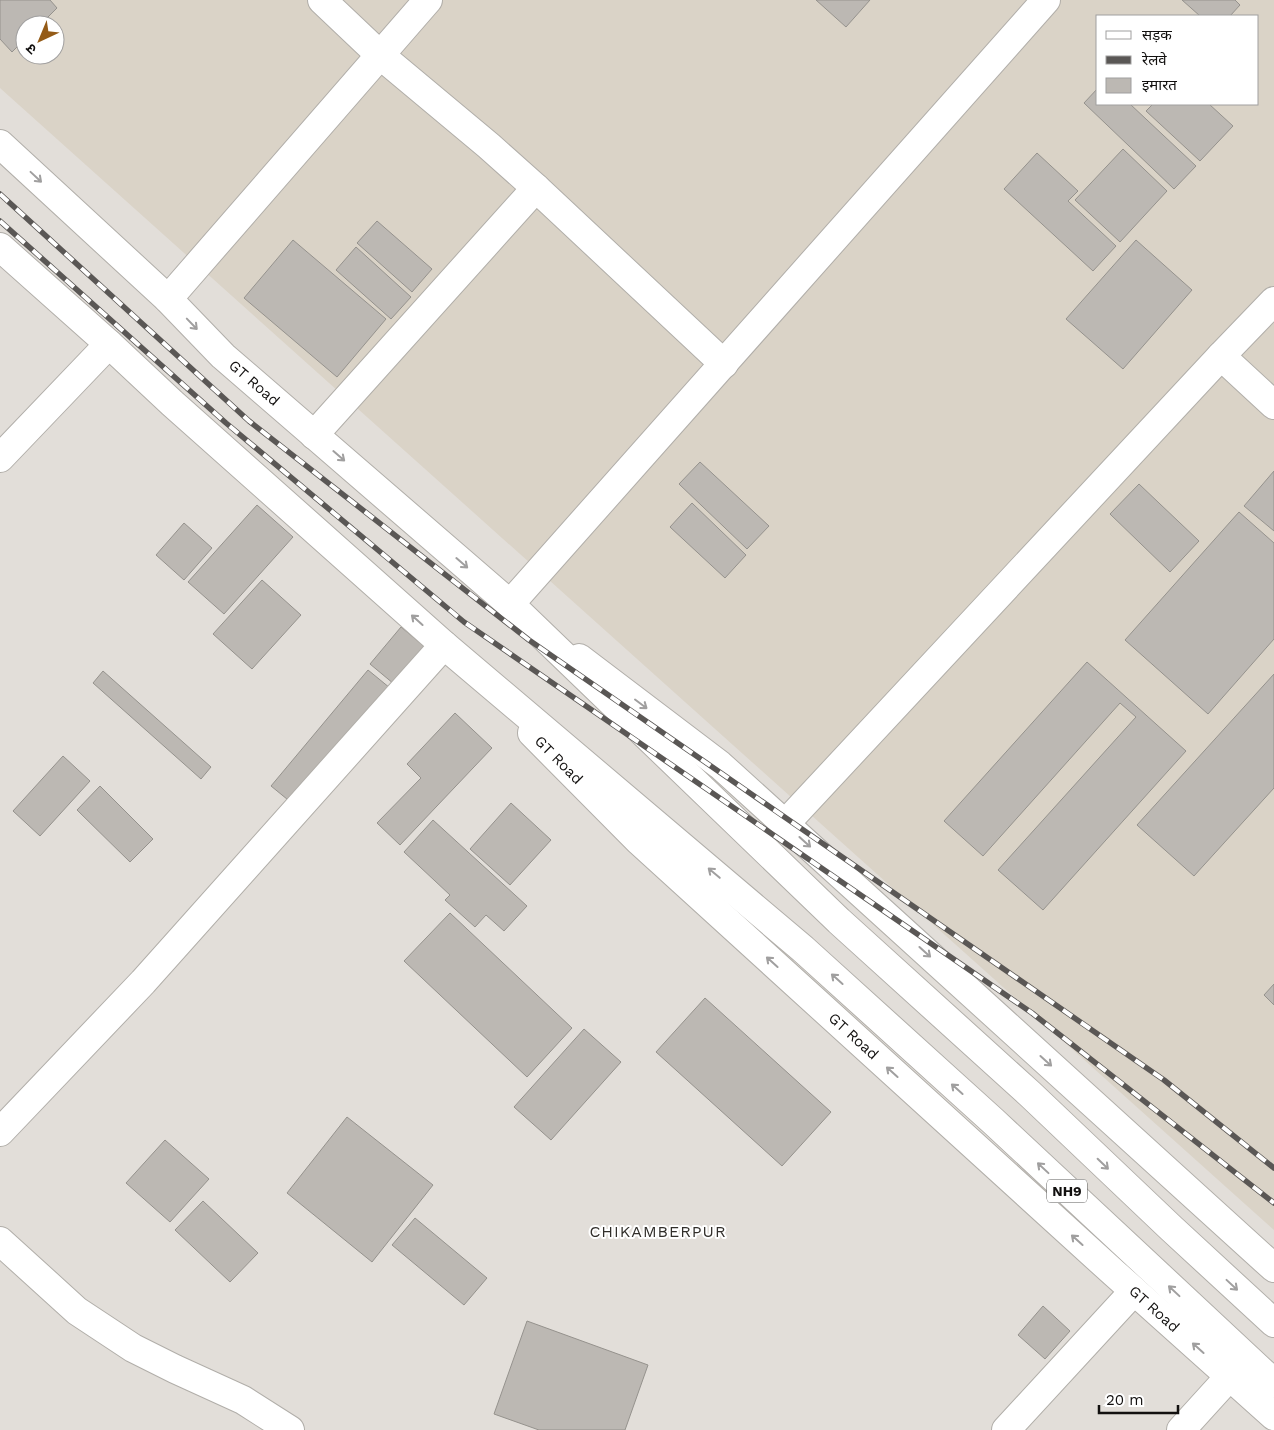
<svg xmlns="http://www.w3.org/2000/svg" width="1274" height="1430" font-family="'Work Sans','Noto Sans Devanagari',sans-serif">
<style>
.built{fill:#dad3c7;fill-rule:evenodd}
.building{fill:#bcb8b3;stroke:#95928d}
.lines{fill:none;stroke-linecap:round;stroke-linejoin:round}
.minor-casing{stroke:#b1aea9;stroke-width:30}
.major-casing{stroke:#b1aea9;stroke-width:30}
.highway-casing{stroke:#b1aea9;stroke-width:30}
.minor{stroke:#fff;stroke-width:28}
.major{stroke:#fff;stroke-width:28}
.highway{stroke:#fff;stroke-width:28}
.rail-casing{stroke:#5a5755;stroke-width:5.5}
.rail{stroke:#fff;stroke-width:4;stroke-dasharray:11;stroke-linecap:butt}
.oneway{stroke:#a09f9f}
.labels{text-anchor:middle;stroke-width:4;stroke-linejoin:round;paint-order:stroke}
.shield{fill:#fff;stroke:#595857;stroke-width:1}
.shield-label{font-size:14px;font-weight:bold;fill:#12100f}
.street-label{font-size:15px;fill:#12100f;stroke:#fff}
.neighbourhood-label{font-size:16px;letter-spacing:1px;fill:#312e2a;stroke:#fff}
</style>
<rect width="100%" height="100%" fill="#e2ded9"/>
<!-- built -->
<path class="built" d="M0,0H1274V1230L0,88ZM1098,16H1258V104H1098ZM25,25H55V55H25Z"/>
<!-- building -->
<g class="building">
<path d="M0,0H50L57,8L40,25H25V39L12,52L0,39Z"/>
<path d="M816,0H870L846,27Z"/>
<path d="M1182,0H1235L1240,5L1230,16H1200Z"/>
<path d="M1098,88V104H1130L1196,166L1174,189L1084,103Z"/>
<path d="M1153,104H1209L1233,126L1200,161L1146,111Z"/>
<path d="M1123,149L1167,191L1120,242L1075,200Z"/>
<path d="M1037,153L1078,191L1068,201L1116,246L1093,271L1004,189Z"/>
<path d="M377,221L432,269L412,292L357,243Z"/>
<path d="M293,240L386,319L337,377L244,298Z"/>
<path d="M1136,240L1192,290L1123,369L1066,319Z"/>
<path d="M356,247L411,297L391,319L336,270Z"/>
<path d="M700,462L769,526L747,549L679,484Z"/>
<path d="M1274,471V531L1244,506Z"/>
<path d="M1139,484L1199,541L1170,572L1110,514Z"/>
<path d="M692,503L746,555L725,578L670,527Z"/>
<path d="M257,505L293,537L224,614L188,582Z"/>
<path d="M1239,512L1274,543V639L1208,714L1125,640Z"/>
<path d="M184,523L212,548L184,580L156,555Z"/>
<path d="M262,580L301,615L252,669L213,634Z"/>
<path d="M401,627L425,647L394,684L370,664Z"/>
<path d="M1087,662L1186,751L1043,910L998,870L1136,717L1120,703L983,856L944,821Z"/>
<path d="M368,670L390,688L293,804L271,786Z"/>
<path d="M103,671L211,767L201,779L93,683Z"/>
<path d="M1274,674V788L1194,876L1137,825Z"/>
<path d="M455,713L492,748L400,845L377,823L421,778L407,764Z"/>
<path d="M63,756L90,781L40,836L13,811Z"/>
<path d="M100,786L153,839L130,862L77,810Z"/>
<path d="M511,803L551,840L510,885L470,849Z"/>
<path d="M433,820L527,906L504,931L486,915L475,927L445,900L450,895L404,852Z"/>
<path d="M450,913L572,1028L527,1077L404,961Z"/>
<path d="M1274,984V1005L1264,995Z"/>
<path d="M705,998L831,1112L782,1166L656,1052Z"/>
<path d="M584,1029L621,1062L551,1140L514,1107Z"/>
<path d="M347,1117L433,1185L372,1262L287,1193Z"/>
<path d="M165,1140L209,1179L170,1222L126,1183Z"/>
<path d="M203,1201L258,1253L230,1282L175,1230Z"/>
<path d="M415,1218L487,1278L464,1305L392,1245Z"/>
<path d="M1043,1306L1070,1331L1045,1359L1018,1335Z"/>
<path d="M527,1321L648,1365L625,1430H539L494,1414Z"/>
</g>
<g class="lines">
<!-- minor casing -->
<g class="minor-casing">
<g id="minor">
<path d="M322,0L380,55L489,146L536,188L724,364"/>
<path d="M168,299L428,0"/>
<path d="M1221,356L1274,405"/>
<path d="M314,435L536,188"/>
<path d="M0,458L109,344"/>
<path d="M510,604L1046,0"/>
<path d="M785,824L1221,356L1274,301"/>
<path d="M0,1132L143,982L444,645"/>
<path d="M0,1241L77,1311L133,1348L175,1369L243,1400L290,1430"/>
<path d="M1006,1430L1134,1291"/>
<path d="M1181,1430L1230,1376"/>
</g>
</g>
<!-- major casing -->
<g class="major-casing">
<g id="major">
<path d="M579,658L720,765L1274,1268"/>
<path id="s1" d="M532,733L639,841L1114,1273L1274,1416"/>
</g>
</g>
<!-- highway casing -->
<g class="highway-casing">
<g id="highway">
<path id="s2" d="M0,144L168,299L223,356L510,604L839,921L1030,1094L1171,1228L1274,1323"/>
<path d="M0,247L109,344L172,403L444,645L803,949L993,1121L1274,1383"/>
</g>
</g>
<!-- minor -->
<use href="#minor" class="minor"/>
<!-- major -->
<use href="#major" class="major"/>
<!-- highway -->
<use href="#highway" class="highway"/>
<!-- rail casing -->
<g class="rail-casing">
<g id="rail">
<path d="M0,194L249,421L529,640L1164,1080L1274,1168"/>
<path d="M0,221L226,423L464,622L1032,1013L1274,1203"/>
</g>
</g>
<!-- rail -->
<use href="#rail" class="rail"/>
</g>
<!-- one-way arrows -->
<defs><path id="oneway-shaft" d="M-6 0H5M1.5-3L5.5 0L1.5 3" fill="none" stroke-width="1.6" stroke-linecap="round" stroke-linejoin="round" transform="scale(1.25)"/></defs>
<g class="oneway">
<use href="#oneway-shaft" transform="translate(36 177) rotate(43)"/>
<use href="#oneway-shaft" transform="translate(192 324) rotate(46)"/>
<use href="#oneway-shaft" transform="translate(339 456) rotate(41)"/>
<use href="#oneway-shaft" transform="translate(462 563) rotate(41)"/>
<use href="#oneway-shaft" transform="translate(417 620) rotate(-138)"/>
<use href="#oneway-shaft" transform="translate(641 704) rotate(37)"/>
<use href="#oneway-shaft" transform="translate(805 842) rotate(42)"/>
<use href="#oneway-shaft" transform="translate(714 873) rotate(-140)"/>
<use href="#oneway-shaft" transform="translate(925 952) rotate(42)"/>
<use href="#oneway-shaft" transform="translate(772 962) rotate(-138)"/>
<use href="#oneway-shaft" transform="translate(837 979) rotate(-138)"/>
<use href="#oneway-shaft" transform="translate(1046 1061) rotate(42)"/>
<use href="#oneway-shaft" transform="translate(892 1072) rotate(-138)"/>
<use href="#oneway-shaft" transform="translate(957 1089) rotate(-138)"/>
<use href="#oneway-shaft" transform="translate(1103 1164) rotate(44)"/>
<use href="#oneway-shaft" transform="translate(1043 1168) rotate(-137)"/>
<use href="#oneway-shaft" transform="translate(1077 1240) rotate(-138)"/>
<use href="#oneway-shaft" transform="translate(1232 1285) rotate(43)"/>
<use href="#oneway-shaft" transform="translate(1174 1291) rotate(-137)"/>
<use href="#oneway-shaft" transform="translate(1198 1348) rotate(-138)"/>
</g>
<g class="labels">
<!-- shield labels -->
<rect class="shield" x="1047" y="1179.5" width="40" height="23" rx="4"/>
<g class="shield-label">
<text x="1067" y="1196">NH9</text>
</g>
<!-- street labels -->
<g class="street-label">
<text dy="5" stroke="none"><textPath href="#s2" startOffset="349">GT Road</textPath></text>
<text dy="5" stroke="none"><textPath href="#s1" startOffset="38">GT Road</textPath></text>
<text dy="5" stroke="none"><textPath href="#s1" startOffset="442">GT Road</textPath></text>
<text dy="5" stroke="none"><textPath href="#s1" startOffset="848">GT Road</textPath></text>
</g>
<!-- neighbourhood labels -->
<g class="neighbourhood-label">
<text x="658" y="1237">CHIKAMBERPUR</text>
</g>
</g>
<!-- legend -->
<rect x="1096" y="15" width="162" height="90" fill="#ffffff" stroke="#a09f9f"/>
<rect x="1106" y="31" width="25" height="8" fill="#ffffff" stroke="#a09f9f"/>
<text x="1142" y="40" font-size="15" fill="#12100f">सड़क</text>
<rect x="1106" y="56" width="25" height="8" fill="#5a5755" stroke="#a09f9f"/>
<text x="1142" y="65" font-size="15" fill="#12100f">रेलवे</text>
<rect x="1106" y="78" width="25" height="15" fill="#bcb8b3" stroke="#a09f9f"/>
<text x="1142" y="90" font-size="15" fill="#12100f">इमारत</text>
<!-- north arrow -->
<g transform="translate(40 40) rotate(224)"><circle r="24" fill="#ffffff" stroke="#a09f9f"/>
<path d="M0-4L9 19L0 12L-9 19Z" fill="#945b17"/>
<text y="-8" font-size="14" font-weight="bold" text-anchor="middle" fill="#12100f">उ</text>
</g>
<!-- scale -->
<path d="M1099 1405v8h79v-8" fill="none" stroke="#12100f" stroke-width="2.5"/>
<text x="1106" y="1405" font-size="15" fill="#12100f" stroke="#ffffff" stroke-width="4" paint-order="stroke">20 m</text>
</svg>
